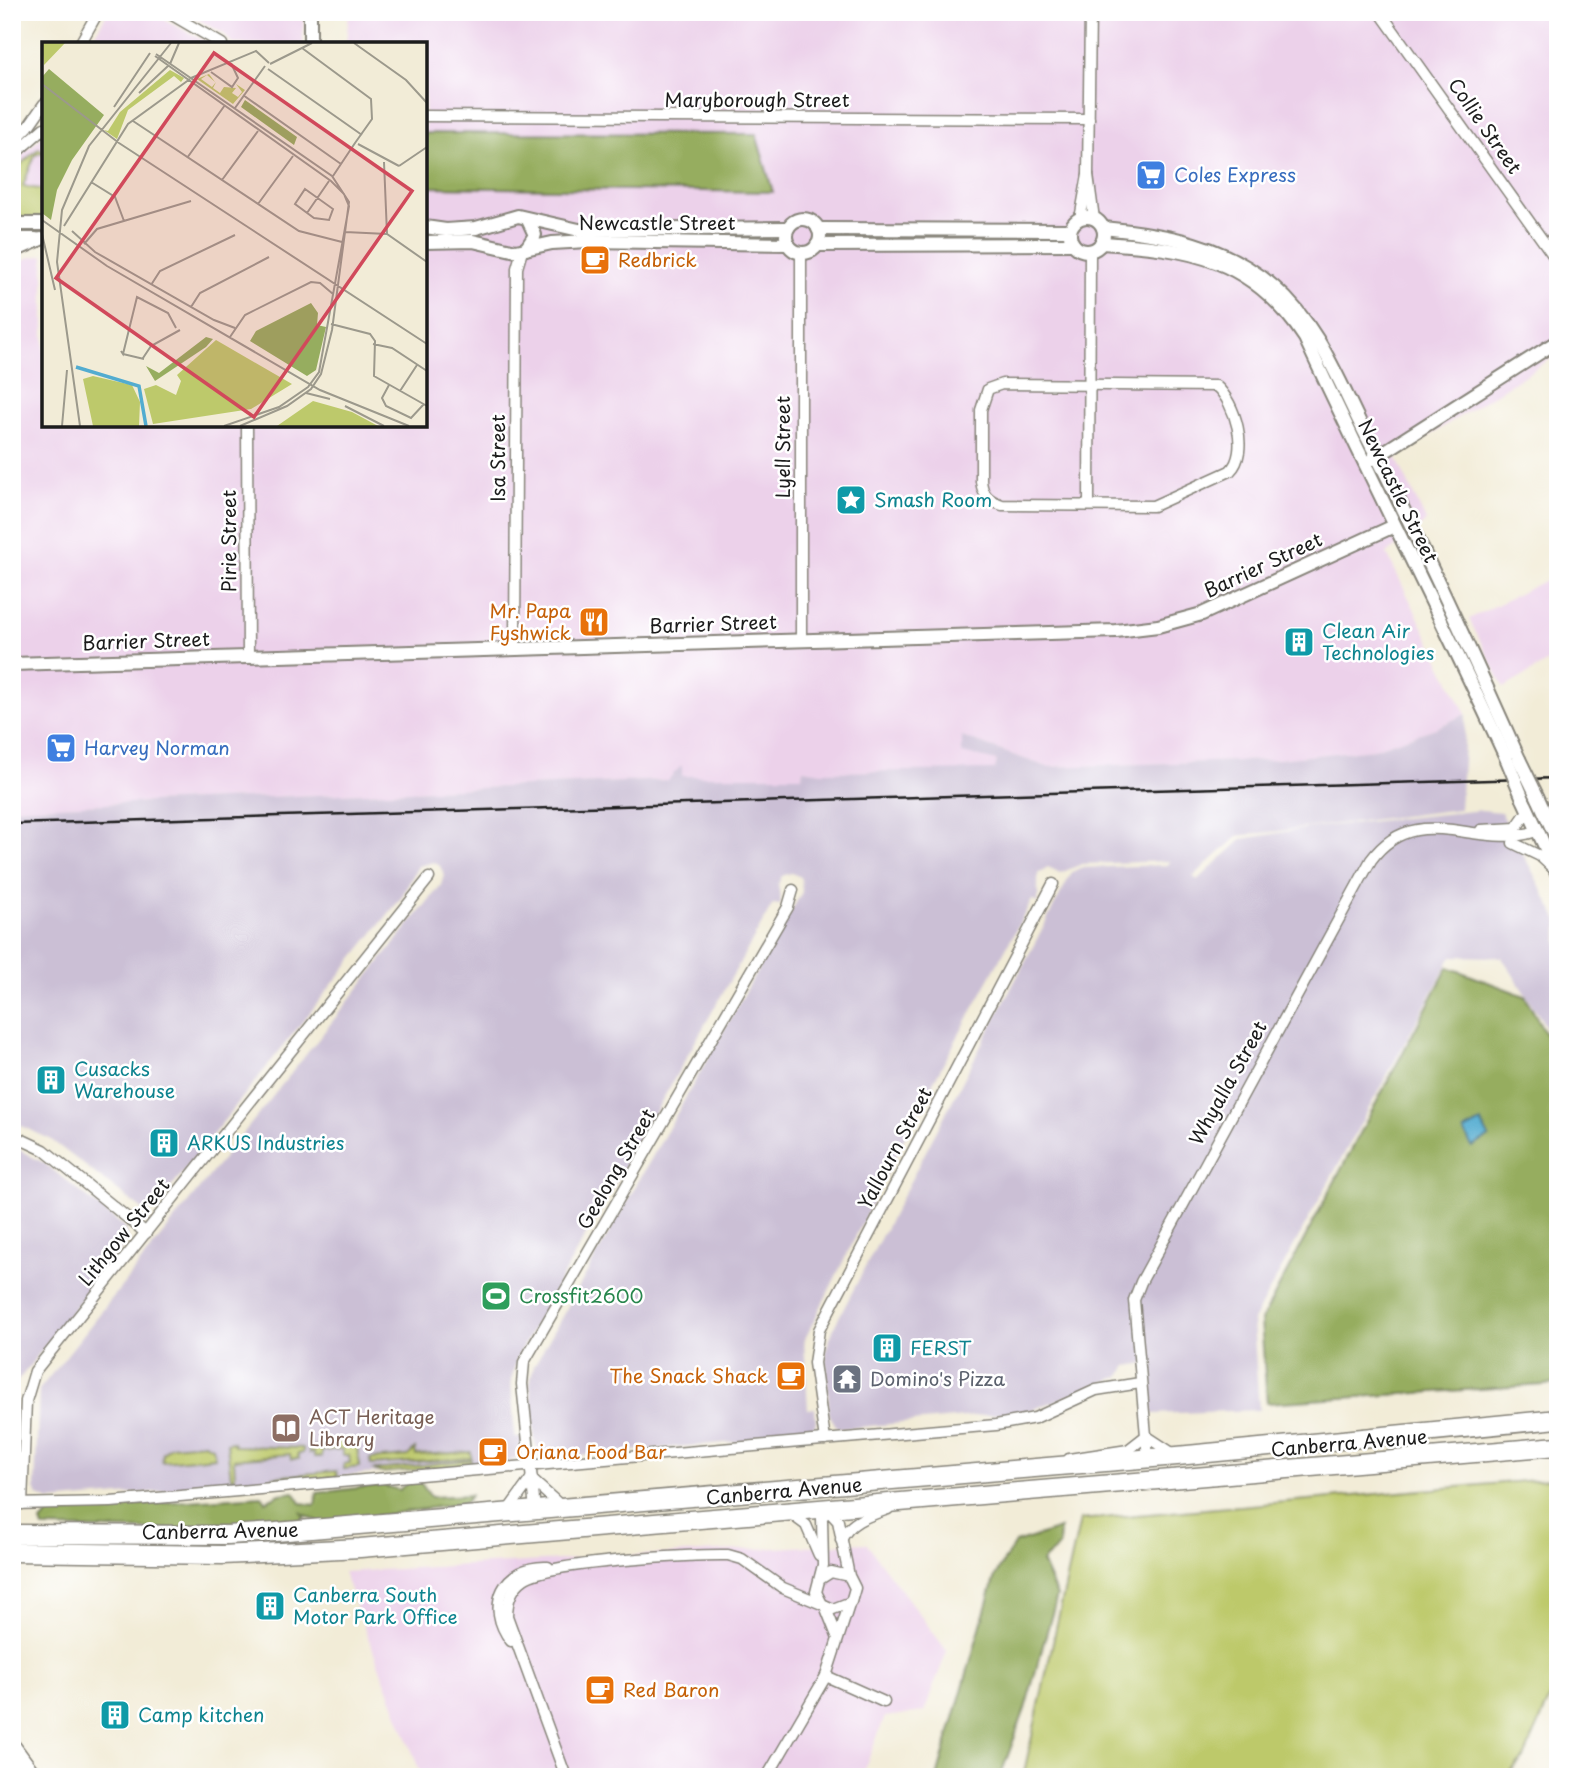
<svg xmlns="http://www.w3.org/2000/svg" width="1570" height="1789" font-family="'Playpen Sans',sans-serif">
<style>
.built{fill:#ecd1ea}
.industrial{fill:#cbbfd5}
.green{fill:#bdc96b;stroke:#6c7244;stroke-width:2}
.forest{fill:#96ad5f;stroke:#59643e;stroke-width:2}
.water{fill:#52acd0;stroke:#376476;stroke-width:2}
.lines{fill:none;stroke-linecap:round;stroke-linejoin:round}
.street-casing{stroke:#87847a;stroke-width:13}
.secondary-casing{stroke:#87847a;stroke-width:16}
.highway-casing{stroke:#87847a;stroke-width:21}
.street{stroke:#fff;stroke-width:10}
.secondary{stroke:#fff;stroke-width:12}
.highway{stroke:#fff;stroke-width:18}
.rail{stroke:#1c1c1c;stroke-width:2.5}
.secondary-bridge-casing{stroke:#87847a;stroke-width:16;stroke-linecap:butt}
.secondary-bridge{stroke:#fff;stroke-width:12}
.labels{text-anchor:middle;stroke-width:5;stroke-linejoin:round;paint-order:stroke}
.street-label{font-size:19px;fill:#1c1c1c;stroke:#fff}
.shop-label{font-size:19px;fill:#366cbe;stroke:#fff;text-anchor:start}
.food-label{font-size:19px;fill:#c56008;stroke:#fff;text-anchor:start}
.culture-label{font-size:19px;fill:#0d838f;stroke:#fff;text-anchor:start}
.leisure-label{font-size:19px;fill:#27864d;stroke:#fff;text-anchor:start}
.worship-label{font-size:19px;fill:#5b616d;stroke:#fff;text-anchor:start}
.education-label{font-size:19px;fill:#785e54;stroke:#fff;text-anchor:start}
.inset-river{fill:none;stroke:#52acd0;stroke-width:3.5}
.inset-road{fill:none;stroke:#9c998c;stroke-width:2}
.view{fill:#d1495b;fill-opacity:0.15;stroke:#d1495b;stroke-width:3.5}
.inset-edge{fill:none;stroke:#1c1c1c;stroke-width:3.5}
</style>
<rect width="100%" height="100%" fill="#fff"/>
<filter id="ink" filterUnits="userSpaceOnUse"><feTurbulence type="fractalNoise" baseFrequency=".0143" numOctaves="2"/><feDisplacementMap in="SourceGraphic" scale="14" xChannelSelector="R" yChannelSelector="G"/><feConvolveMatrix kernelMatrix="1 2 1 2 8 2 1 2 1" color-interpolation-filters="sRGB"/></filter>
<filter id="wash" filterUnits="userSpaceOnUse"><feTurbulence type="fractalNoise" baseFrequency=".00686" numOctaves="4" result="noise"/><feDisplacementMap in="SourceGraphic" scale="28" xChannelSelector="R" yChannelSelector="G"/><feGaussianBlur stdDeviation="1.57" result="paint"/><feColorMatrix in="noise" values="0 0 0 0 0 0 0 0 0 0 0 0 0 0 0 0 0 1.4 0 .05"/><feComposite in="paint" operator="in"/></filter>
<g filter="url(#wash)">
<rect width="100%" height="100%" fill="#f2ecd7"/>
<!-- built -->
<g class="built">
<path d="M108,12H150L210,44H89Z"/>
<path d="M184,12H304L303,44H233L223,33Z"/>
<path d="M349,12H1558V354L1396,457L1426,521L1387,554L1466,714L1436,728L1374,749L1270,760L1047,767L962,737V752L997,761L995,771L821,772L803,769L802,776H682V767L668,780L12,808V268L28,258L44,255V425H425V44H346Z"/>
<path d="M44,135V218H24L12,212V164Z"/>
<path d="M1558,574V656L1504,688L1469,619Z"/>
<path d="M866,1543L947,1651L924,1712L885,1717L861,1777H422L343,1572Z"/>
</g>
<!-- industrial -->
<g class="industrial">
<path d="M1466,714L1460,809L1238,836L1193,877L1198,880L1242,839L1309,828L1482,810L1501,812L1558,920V1046L1502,957L1452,956L1253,1321L1259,1410L1152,1414L1147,1363L1127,1366L1120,1376L1029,1411L838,1429L829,1414L826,1350L835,1325L1072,872L1080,868L1167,865L1170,861L1082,864L1060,873L1048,867L1038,873V903L1032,900L916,1114L804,1341L808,1409L815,1408L816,1422L812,1431L795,1437L548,1458L541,1455L535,1444L530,1384L534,1366L802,892L801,877L791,873L782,876L778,884L781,905L773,904L517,1357L511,1381L515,1438H523V1441L516,1458L506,1462L50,1501L38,1496L35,1488L39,1390L441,885L444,875L440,866L434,862L418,866L401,898L156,1206L144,1211L50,1139L12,1122V808L668,780L682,765V776H802L803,769L822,772L995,770L997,761L962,753V737L1047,767L1270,760L1374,749L1436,728Z"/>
<path d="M12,1146L44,1163L123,1226L128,1236L124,1245L17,1382L14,1398L12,1480Z"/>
</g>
<!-- green -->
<g class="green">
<path d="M39,148L44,152L35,155L23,186L44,190V218H24L12,212V172Z"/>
<path d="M344,1441L346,1445L357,1444L359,1467L344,1469V1464L350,1463L349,1455H343L342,1449L322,1451V1457H314V1452L309,1453V1447Z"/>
<path d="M233,1442L234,1446L303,1448V1453L298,1454L299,1459H291L290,1454L234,1459L235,1478H231L227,1443Z"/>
<path d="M204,1443L212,1447L215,1457L162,1462L163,1453L171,1446Z"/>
<path d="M415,1449L416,1455L471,1452V1458L371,1465L370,1459L408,1456Z"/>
<path d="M471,1460V1465L381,1473L374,1470Z"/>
<path d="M336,1471L337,1477L274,1481L273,1477Z"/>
<path d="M1558,1478V1680L1524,1758L1506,1777H1023L1080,1520Z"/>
</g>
<!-- forest -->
<g class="forest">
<path d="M425,133L756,134L773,192L425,187Z"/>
<path d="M1448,967L1525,996L1558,1057V1384L1267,1403L1261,1321Z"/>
<path d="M408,1482H420L431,1497L470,1495L465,1503L323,1524L302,1513L306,1523H271L264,1516L257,1517L258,1526L226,1532L220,1524L210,1531L43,1528L41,1522L53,1510L262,1496L266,1501L280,1494L294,1492L301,1503L315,1505L317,1493L382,1485L399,1490Z"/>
<path d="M1060,1529L1059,1546L1042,1562L1057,1596L1025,1709L1000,1777H937L995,1576L1015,1543Z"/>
</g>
<!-- water -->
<path class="water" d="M1481,1122L1489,1137L1472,1147L1464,1131Z"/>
</g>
<g filter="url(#ink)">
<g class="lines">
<!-- street casing -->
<g class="street-casing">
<g id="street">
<path d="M167,12L222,44"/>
<path d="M1380,12L1558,262"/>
<path d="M80,44L98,12"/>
<path d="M425,116L1089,119"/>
<path d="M12,143L28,127L44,104"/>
<path d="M12,156L44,128"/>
<path d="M1088,175L1094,219"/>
<path d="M1080,219L1088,175L1090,12"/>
<path d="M1002,384L1216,386C1235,402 1250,452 1230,471L1153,506L1002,505C988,500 983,496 981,481V410L988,389Z"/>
<path d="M247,425L248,657"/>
<path d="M1089,505L1090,251"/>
<path d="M801,641V253"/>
<path d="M515,649L517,268L522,251"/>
<path d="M1481,830L1516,828L1528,811"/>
<path d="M1513,843L1540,856L1553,868"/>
<path d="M12,1135L44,1150L146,1233"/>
<path d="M1146,1436L1175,1455"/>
<path d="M825,1440L814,1363L819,1330L1053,884"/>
<path d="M1148,1458L1134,1300L1141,1282L1371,860C1416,798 1478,851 1537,831"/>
<path d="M1069,1459L1128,1450L1146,1436"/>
<path d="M531,1479L562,1507"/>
<path d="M12,1504L111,1502L996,1425L1035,1418L1096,1390L1140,1383"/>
<path d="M22,1504L26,1401L35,1371L429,878"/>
<path d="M535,1510L522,1384L524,1362L788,907L793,890"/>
<path d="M507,1512L531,1479"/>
<path d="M791,1514L806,1525L819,1555"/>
<path d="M841,1540C850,1521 868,1516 888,1509"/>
<path d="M820,1579L831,1572L849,1576L855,1588L851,1602L833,1609L822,1604L816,1592L823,1565L822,1518L827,1509L838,1521L849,1576"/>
<path d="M825,1606L837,1636"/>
<path d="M511,1641C484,1606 503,1565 548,1567"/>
<path d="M826,1676L884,1702"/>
<path d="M566,1777L507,1616C507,1601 511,1588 524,1579C548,1562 694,1554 728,1555L742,1559L783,1588L822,1604"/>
<path d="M767,1777L826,1676L849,1605"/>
</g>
</g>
<!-- secondary casing -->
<g class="secondary-casing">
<g id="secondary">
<path d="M310,12V44"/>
<circle cx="1087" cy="234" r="17"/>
<circle cx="803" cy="236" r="17"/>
<path d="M12,224H44"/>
<path d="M425,227L446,230L476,228L518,216L579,230L788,228"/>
<path d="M1103,228C1166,234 1224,244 1274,287C1320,326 1341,387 1368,439C1422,544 1471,651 1519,759"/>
<path d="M818,229L1070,230"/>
<path d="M12,239H36"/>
<path d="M425,242L473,241L516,251L552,243L588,241L788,244"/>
<path d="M1101,243C1190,248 1253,258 1305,338C1371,480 1442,618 1507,760"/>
<path d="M817,245L1073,244"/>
<path d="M526,249L535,235L528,220"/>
<path d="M12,252L41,239"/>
<path d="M1373,459L1558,341"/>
<path d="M12,664L1116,631L1158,626L1202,614L1394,526"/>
<path d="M1538,798L1558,842"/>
<path d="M1523,799L1558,875"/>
</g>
</g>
<!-- highway casing -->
<g class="highway-casing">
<g id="highway">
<path d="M12,1534L227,1535L276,1532L1177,1456L1558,1419"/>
<path d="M12,1552L222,1555L360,1548L1558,1446"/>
<path d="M12,1748L33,1777"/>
<path d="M12,1772L17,1777"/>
</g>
</g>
<!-- street -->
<use href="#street" class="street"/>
<!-- secondary -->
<use href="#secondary" class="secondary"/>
<!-- highway -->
<use href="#highway" class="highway"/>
<!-- rail -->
<path class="rail" d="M12,824L1558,778"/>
<!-- secondary-bridge casing -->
<g class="secondary-bridge-casing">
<g id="secondary-bridge">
<path d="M1519,759L1538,798"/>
<path d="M1507,760L1523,799"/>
</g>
</g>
<!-- secondary-bridge -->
<use href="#secondary-bridge" class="secondary-bridge"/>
</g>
</g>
<!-- icons -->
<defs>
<g id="supermarket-square" transform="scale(1.575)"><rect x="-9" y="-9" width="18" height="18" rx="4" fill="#3f7fe0" stroke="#fff"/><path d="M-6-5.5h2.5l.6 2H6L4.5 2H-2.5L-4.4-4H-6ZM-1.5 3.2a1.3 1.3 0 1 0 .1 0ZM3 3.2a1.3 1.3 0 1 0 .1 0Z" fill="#fff"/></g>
<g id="cafe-square" transform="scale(1.575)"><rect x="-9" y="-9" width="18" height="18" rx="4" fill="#e8710a" stroke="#fff"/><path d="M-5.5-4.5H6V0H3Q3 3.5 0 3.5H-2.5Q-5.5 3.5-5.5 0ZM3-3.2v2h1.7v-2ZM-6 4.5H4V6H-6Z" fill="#fff"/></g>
<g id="sight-square" transform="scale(1.575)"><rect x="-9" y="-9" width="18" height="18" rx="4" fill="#0f9aa8" stroke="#fff"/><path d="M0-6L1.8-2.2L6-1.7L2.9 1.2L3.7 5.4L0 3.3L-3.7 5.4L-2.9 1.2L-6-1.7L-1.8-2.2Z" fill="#fff"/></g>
<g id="restaurant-square" transform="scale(1.575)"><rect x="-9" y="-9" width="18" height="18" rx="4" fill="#e8710a" stroke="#fff"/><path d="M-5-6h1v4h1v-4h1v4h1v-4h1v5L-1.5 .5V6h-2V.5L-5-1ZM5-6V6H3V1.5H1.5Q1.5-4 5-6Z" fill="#fff"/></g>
<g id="building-square" transform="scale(1.575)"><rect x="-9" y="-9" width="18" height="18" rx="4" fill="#0f9aa8" stroke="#fff"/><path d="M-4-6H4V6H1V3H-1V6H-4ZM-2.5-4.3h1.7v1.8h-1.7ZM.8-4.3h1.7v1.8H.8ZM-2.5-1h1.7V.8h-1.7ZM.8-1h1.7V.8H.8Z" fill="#fff"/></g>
<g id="stadium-square" transform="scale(1.575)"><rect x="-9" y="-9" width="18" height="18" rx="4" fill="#2e9e5b" stroke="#fff"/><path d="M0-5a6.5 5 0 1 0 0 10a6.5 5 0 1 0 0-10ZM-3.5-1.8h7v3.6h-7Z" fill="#fff"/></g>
<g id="temple-square" transform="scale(1.575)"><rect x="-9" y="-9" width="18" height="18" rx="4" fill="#6b7280" stroke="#fff"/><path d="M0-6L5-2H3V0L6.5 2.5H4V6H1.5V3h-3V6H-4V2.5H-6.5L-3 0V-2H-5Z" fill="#fff"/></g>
<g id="library-square" transform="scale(1.575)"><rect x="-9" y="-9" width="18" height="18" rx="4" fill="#8d6e63" stroke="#fff"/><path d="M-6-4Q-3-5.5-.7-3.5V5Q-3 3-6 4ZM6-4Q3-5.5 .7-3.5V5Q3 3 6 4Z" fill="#fff"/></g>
</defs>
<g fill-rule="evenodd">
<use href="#supermarket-square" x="1151" y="175"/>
<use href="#cafe-square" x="595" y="260"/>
<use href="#sight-square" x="851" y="500"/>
<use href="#restaurant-square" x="594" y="622"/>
<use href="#building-square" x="1299" y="642"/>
<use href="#supermarket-square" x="61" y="748"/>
<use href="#building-square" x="51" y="1080"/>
<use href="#building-square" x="164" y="1143"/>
<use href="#stadium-square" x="496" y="1296"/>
<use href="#building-square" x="887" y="1348"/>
<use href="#cafe-square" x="791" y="1376"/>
<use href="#temple-square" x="847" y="1379"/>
<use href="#library-square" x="286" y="1428"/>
<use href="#cafe-square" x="493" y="1452"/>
<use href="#building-square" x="270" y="1606"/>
<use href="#cafe-square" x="600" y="1690"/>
<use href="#building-square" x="115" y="1715"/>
</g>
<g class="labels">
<!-- street labels -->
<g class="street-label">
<text x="757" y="107">Maryborough Street</text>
<text transform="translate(1485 126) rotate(55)" y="7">Collie Street</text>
<text x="657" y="230">Newcastle Street</text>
<text transform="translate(783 447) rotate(-90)" y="7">Lyell Street</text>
<text transform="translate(498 458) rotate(-90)" y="7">Isa Street</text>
<text transform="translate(1398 491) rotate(64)" y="7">Newcastle Street</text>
<text transform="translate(229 541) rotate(-90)" y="7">Pirie Street</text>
<text transform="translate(1263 565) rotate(-25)" y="7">Barrier Street</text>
<text transform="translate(713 624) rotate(-2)" y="7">Barrier Street</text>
<text transform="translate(146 641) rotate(-2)" y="7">Barrier Street</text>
<text transform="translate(1228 1083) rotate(-61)" y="7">Whyalla Street</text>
<text transform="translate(895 1148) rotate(-62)" y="7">Yallourn Street</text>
<text transform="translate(616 1169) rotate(-60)" y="7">Geelong Street</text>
<text transform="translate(124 1232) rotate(-51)" y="7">Lithgow Street</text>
<text transform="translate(1349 1443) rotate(-5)" y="7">Canberra Avenue</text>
<text transform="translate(784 1491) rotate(-5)" y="7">Canberra Avenue</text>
<text transform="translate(220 1531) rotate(-1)" y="7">Canberra Avenue</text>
</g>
<!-- shop labels -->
<g class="shop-label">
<text x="1174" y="182">Coles Express</text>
<text x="84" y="755">Harvey Norman</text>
</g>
<!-- food labels -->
<g class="food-label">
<text x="618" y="267">Redbrick</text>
<text x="571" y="618" text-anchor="end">Mr. Papa<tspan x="571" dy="22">Fyshwick</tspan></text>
<text x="768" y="1383" text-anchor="end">The Snack Shack</text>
<text x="516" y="1459">Oriana Food Bar</text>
<text x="623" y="1697">Red Baron</text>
</g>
<!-- culture labels -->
<g class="culture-label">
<text x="874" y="507">Smash Room</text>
<text x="1322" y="638">Clean Air<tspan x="1322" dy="22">Technologies</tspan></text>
<text x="74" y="1076">Cusacks<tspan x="74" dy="22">Warehouse</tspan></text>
<text x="187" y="1150">ARKUS Industries</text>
<text x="910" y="1355">FERST</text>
<text x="293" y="1602">Canberra South<tspan x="293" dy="22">Motor Park Office</tspan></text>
<text x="138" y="1722">Camp kitchen</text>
</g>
<!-- leisure labels -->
<g class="leisure-label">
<text x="519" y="1303">Crossfit2600</text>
</g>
<!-- worship labels -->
<g class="worship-label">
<text x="870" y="1386">Domino's Pizza</text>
</g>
<!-- education labels -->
<g class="education-label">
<text x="309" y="1424">ACT Heritage<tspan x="309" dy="22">Library</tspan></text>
</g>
</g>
<!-- overview -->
<g transform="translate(42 42)">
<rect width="385" height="385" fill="#f2ecd7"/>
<path d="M0,1H23L2,23ZM128,28L142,36L139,40L132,34L86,68L75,97L62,88L66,89L78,70ZM167,32L173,40L165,33L159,37L170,45L174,40L171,46L178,51L182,45L194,46L190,51L196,55L200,50L194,42L203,48L191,62L155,37ZM174,298L250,342L209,367L111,382L102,347L114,343L134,353L139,339L135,333ZM51,334L90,343L98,360L97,384H51L41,337ZM271,359L310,370L336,384H235Z" fill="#bdc96b"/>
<path d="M7,27L62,73L30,118L15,148L9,178L0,171V35ZM203,58L255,95L252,103L199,65ZM269,261L276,271L275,283L284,285L274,328L265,334L208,299L214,289ZM164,295L171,297L164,305L113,339L104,324L117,331Z" fill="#96ad5f"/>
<path class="inset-river" d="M34,325L97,344L104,384"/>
<path class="inset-road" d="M312,1L364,38L385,61M260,6L329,57L330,77L313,101M114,12L290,134L307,160L290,288L279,332L269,347L245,364L198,384M113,14L289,139L302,152L307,164L277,330L266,345L237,365L182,384M128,22L137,1M228,22L270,1M226,27L320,93M169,30L190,45L196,36L188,19M149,36L214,9L227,21M0,42L77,101L385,302M97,51L126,24M201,53L299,122M72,65L108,11M193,66L223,24M91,79L257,189L300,200M316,102L357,124M145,116L183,63M342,120L345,192M357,124L385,105M291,134L313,101M180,138L216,89M49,140L73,155L82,179M263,147L291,167L287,178L272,176L253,162ZM216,162L251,114M265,171L287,139M0,178L65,224L278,348L367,384M22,184L86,82L148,37M30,189L53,210L172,278L193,286M303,190L345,192L385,220M0,192L13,248M42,202L55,187L149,159M109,243L118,229L193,193M149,265L158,251L227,215M289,282L328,292L333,299L332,334L385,364M188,295L203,273L269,240L278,241L291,252M331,302L350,306L385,329M79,309L81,312L95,255L126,271L134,286M81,312L102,317M101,316L109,304L138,288M347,343L340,356L344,364L369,376L382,362M358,349L375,323M264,351L288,357M303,364L342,384M20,384L25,328M38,384L15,220L20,168L47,104L129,1"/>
<path class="view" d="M172,11L370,149L212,375L14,236Z"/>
<rect width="385" height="385" class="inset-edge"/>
</g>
<!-- margin -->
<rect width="1570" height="1789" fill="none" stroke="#fff" stroke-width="42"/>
</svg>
